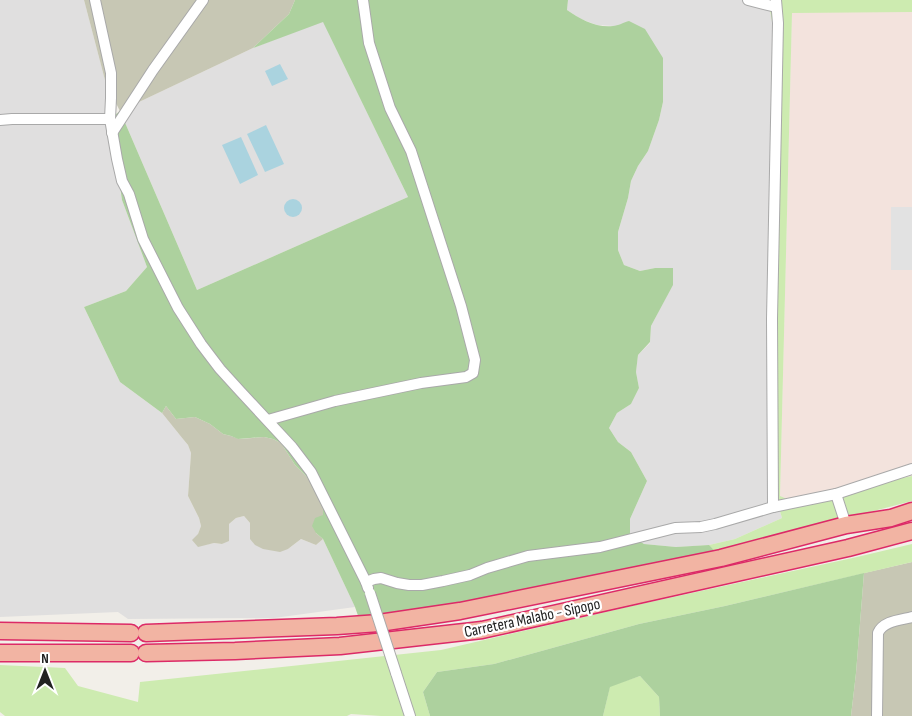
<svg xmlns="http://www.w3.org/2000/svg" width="912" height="716" font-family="'Sofia Sans Condensed',sans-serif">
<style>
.residential{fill:#e0dfdf}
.military{fill:#f3e3dd}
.construction{fill:#c7c7b4}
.grass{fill:#cdebb0}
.forest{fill:#add19e}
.parking{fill:#e2e2e2}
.water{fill:#aad3df}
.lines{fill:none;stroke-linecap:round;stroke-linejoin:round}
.minor-casing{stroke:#a9a9a9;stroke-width:12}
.trunk-casing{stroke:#dc2a67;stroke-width:19}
.minor{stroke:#fff;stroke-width:10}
.trunk{stroke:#f2b4a3;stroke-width:16}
.minor-bridge-casing{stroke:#a9a9a9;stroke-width:12;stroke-linecap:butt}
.minor-bridge{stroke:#fff;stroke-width:10}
.labels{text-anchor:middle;stroke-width:4.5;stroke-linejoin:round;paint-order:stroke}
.street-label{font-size:16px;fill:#222;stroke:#fff}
</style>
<rect width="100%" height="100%" fill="#f2efe9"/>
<!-- residential -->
<g class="residential">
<path d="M0,0H84L106,84L110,136L122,200L147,267L126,291L84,307L120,382L162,413L188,445L191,453L188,496L199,518L201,526L198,534V546L214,543L222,544L229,540V524L236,518L244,516L250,523V539L288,549L301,539L316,545L323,539L355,607L274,618L128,619L118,612L0,617Z"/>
<path d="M568,0H768L773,27L770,477L782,518L735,539L709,545L676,547L644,544L630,535V519L647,481L631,452L618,442L609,428L617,413L631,404L639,388L636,372L638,355L650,343L651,326L673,284L672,268H655L640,271L624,265L618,250V232L628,198L631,181L638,166L648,151L659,120L663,102L614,26L597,25L581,19L567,10Z"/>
<path d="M323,21L408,197L197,290L120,111L253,48Z"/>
</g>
<!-- military -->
<path class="military" d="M792,12H912V476L792,501L780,496Z"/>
<!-- construction -->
<g class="construction">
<path d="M84,0H295L289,14L253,48L120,111L106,84Z"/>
<path d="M166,406L176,419L195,417L210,424L223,434L231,436L239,439L264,437L273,439L281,443L295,465L307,477L320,498L323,507V516L316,533L323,539L316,545L301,539L288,549L280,552L263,549L255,545L250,539V523L244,516L236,518L229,524V541L222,544L214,543L198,547L192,540L198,534L201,526L199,518L188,496L191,453L188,445L183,439L162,413Z"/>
<path d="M912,562V716H851L856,673L864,573Z"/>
</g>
<!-- grass -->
<g class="grass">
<path d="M768,0H912V12L792,13L780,496L792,501L912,476V501L862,514L713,555L709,545L735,539L782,518L770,477L769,363L773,27Z"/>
<path d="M912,544V562L725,606L639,624L494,664L437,672L423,692L430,716H381L351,714L347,716H5L0,712V665L65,668L78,686L138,702L140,682L441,650L632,606L857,557Z"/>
<path d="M640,676L659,697L660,716H603L610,686Z"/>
</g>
<!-- forest -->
<g class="forest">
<path d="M295,0H568L567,10C580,19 596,28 613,26C618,26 624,22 629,21L645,29L663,58V102L659,120L648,151L638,166L631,181L628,198L618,232V250L624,265L640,271L655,268H673V285L651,326L650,342L638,355L636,372L639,388L631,404L617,413L609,428L618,442L631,452L647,481L630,519V535L644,544L676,547L709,545L722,559L521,604L364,633L355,607L323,539L316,533L312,526L315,518L323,515V507L320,498L307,477L295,465L281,443L273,439L264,437L238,439L231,436L223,434L210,424L195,417L176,419L166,406L162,413L120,382L84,307L126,291L147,267L122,200L110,119L120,111L197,290L408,197L323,22L253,48L289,14Z"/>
<path d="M864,573L856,673L851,716H660L659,697L640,676L610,687L603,716H430L423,692L437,672L494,664L639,624L725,606Z"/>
</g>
<!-- parking -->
<rect class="parking" x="891" y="207" width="21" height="63"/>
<!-- water -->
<g class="water">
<path d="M280,64L288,79L272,86L265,71Z"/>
<path d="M266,125L284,164L265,172L247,134Z"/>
<path d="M241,137L258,175L240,184L222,145Z"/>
<circle cx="293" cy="208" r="9"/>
</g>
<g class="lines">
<!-- minor casing -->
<g class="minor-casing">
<g id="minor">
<path d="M95,0L111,73V98L110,119L117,159L122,181L129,194L143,239L178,308L201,344L220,369L240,391L292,447L311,472L366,582"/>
<path d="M748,0L776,7"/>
<path d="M0,120L12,119H110"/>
<path d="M112,133L153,70L203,0"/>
<path d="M268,420L335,401L421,383L466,377L473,373L475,360L461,306L411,151L390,108L369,43L363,0"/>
<path d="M836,494L846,525"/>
<path d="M773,507L772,319L778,23L776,0"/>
<path d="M368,588L366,582L374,579L381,578L397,583L409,585H422L443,581L470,575L487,568L528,556L600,547L675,528L701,527L715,524L773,507L836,494L912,469"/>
<path d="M396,673L410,716"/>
<path d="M877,716L878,633C883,621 900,620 912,617"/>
</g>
</g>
<!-- trunk casing -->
<g class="trunk-casing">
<g id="trunk">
<path d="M0,631L131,633"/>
<path d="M146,633L337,626L379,623L460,611L721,558L846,525L891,518L912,511"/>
<path d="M0,653H131"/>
<path d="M146,653L235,651L340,646L482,630L848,548L912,531"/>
</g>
</g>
<!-- minor -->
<use href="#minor" class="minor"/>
<!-- trunk -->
<use href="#trunk" class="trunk"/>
<!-- minor-bridge casing -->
<g class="minor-bridge-casing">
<path id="minor-bridge" d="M370,593L396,673"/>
</g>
<!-- minor-bridge -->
<use href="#minor-bridge" class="minor-bridge"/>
</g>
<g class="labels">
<!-- street labels -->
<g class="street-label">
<text transform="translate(532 617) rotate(-12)" y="6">Carretera Malabo - Sipopo</text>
</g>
</g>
<!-- north arrow -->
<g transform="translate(45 671)" stroke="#ffffff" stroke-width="4" paint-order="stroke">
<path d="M0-4L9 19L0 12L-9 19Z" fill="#222222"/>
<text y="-8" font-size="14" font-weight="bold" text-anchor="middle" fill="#222222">N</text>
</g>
</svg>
